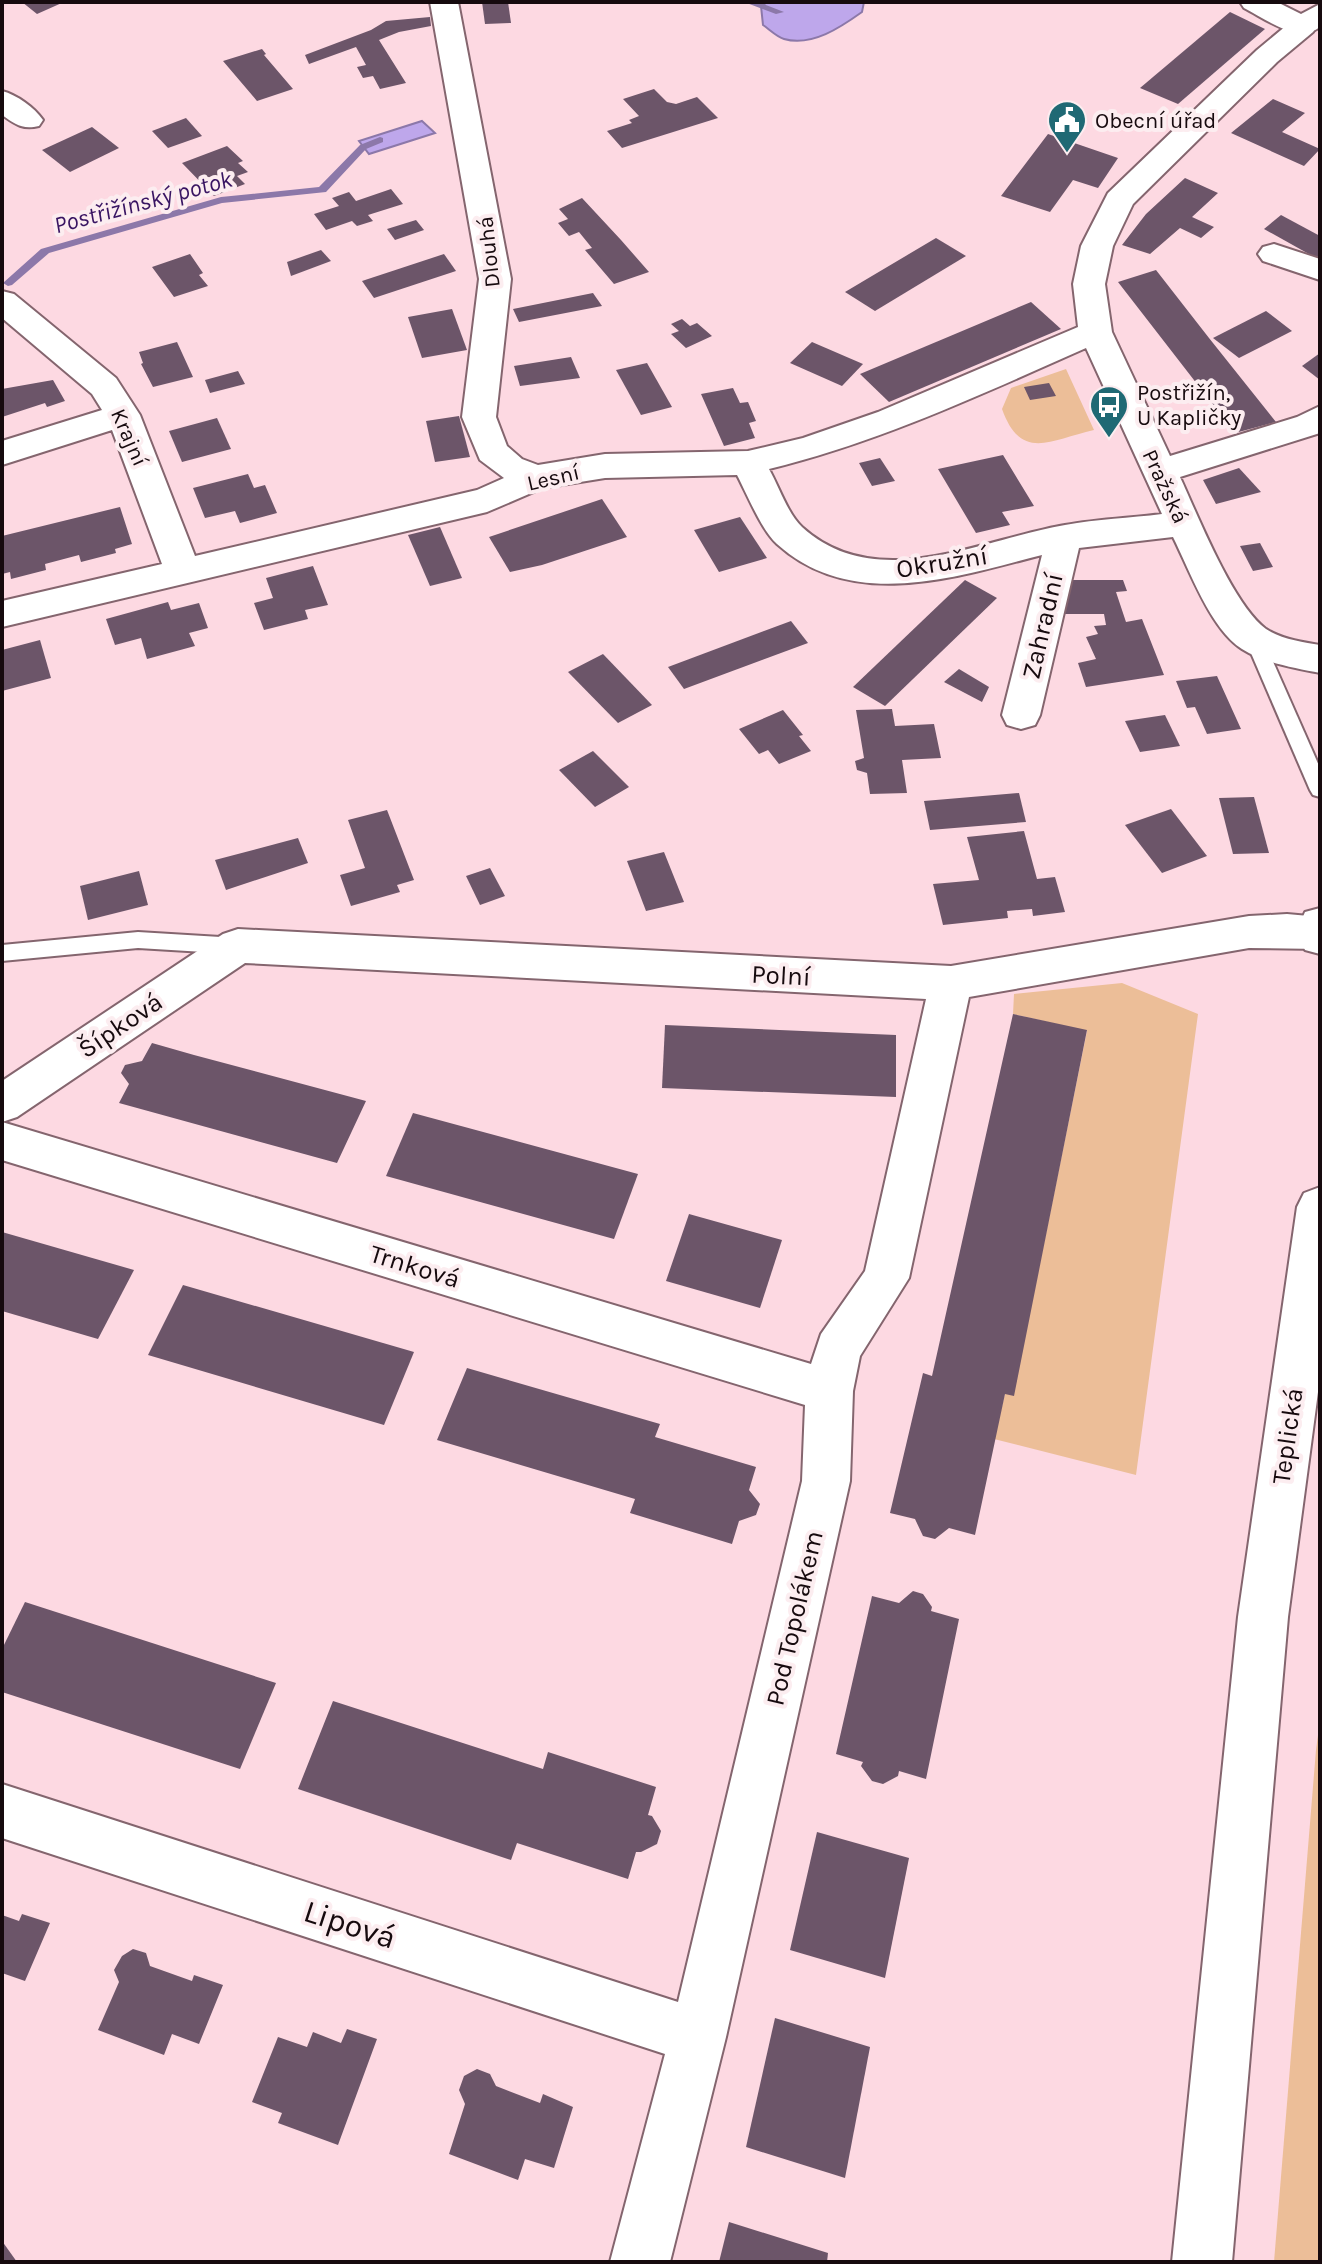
<svg xmlns="http://www.w3.org/2000/svg" width="1322" height="2264" font-family="Karla,sans-serif">
<style>
.green{fill:#ecbe98}
.water{fill:#bea7eb;stroke:#8c78a9;stroke-width:2}
.lines{fill:none;stroke-linecap:round;stroke-linejoin:round}
.stream{fill:#8c78a9;fill-rule:evenodd}
.building{fill:#6c5569}
.service-casing{stroke:#84656e;stroke-width:4}
.minor-casing{stroke:#84656e;stroke-width:4}
.tertiary-casing{stroke:#84656e;stroke-width:4}
.secondary-casing{stroke:#84656e;stroke-width:4}
.service{fill:#fff;fill-rule:evenodd}
.minor{fill:#fff;fill-rule:evenodd}
.tertiary{fill:#fff;fill-rule:evenodd}
.secondary{fill:#fff;fill-rule:evenodd}
.labels{text-anchor:middle;stroke-width:8;stroke-linejoin:round;paint-order:stroke}
.far-poi-label{font-size:22px;fill:#160a0e;stroke:#fcedf0;text-anchor:start}
.far-street-label{font-size:22px;fill:#160a0e;stroke:#fcedf0}
.far-water-label{font-size:24px;font-style:italic;fill:#381462;stroke:#fcedf0}
.street-label{font-size:26px;fill:#160a0e;stroke:#fcedf0}
.near-street-label{font-size:32px;fill:#160a0e;stroke:#fcedf0}
</style>
<rect width="100%" height="100%" fill="#fdd9e2"/>
<!-- green -->
<g class="green">
<path d="M1066,369L1094,430C1050,440 1021,462 1002,409L1011,388Z"/>
<path d="M1122,983L1198,1014L1136,1475L994,1439L1005,1394L1031,1307L1087,1031L1013,1014L1014,994Z"/>
<path d="M1320,1720V2262H1274L1316,1750Z"/>
</g>
<!-- water -->
<g class="water">
<path d="M768,2H864L862,12C841,27 812,47 784,39C777,37 769,29 763,25L761,6Z"/>
<path d="M422,121L435,133L369,154L359,141Z"/>
</g>
<g class="lines">
<!-- stream -->
<g class="stream">
<path d="M744,2H758L784,12L776,14Z"/>
<path d="M380,137L383,138V142L366,149L326,192L222,203L49,253L12,285L8,286L3,283L41,249L221,197L319,187L360,145Z"/>
</g>
</g>
<!-- building -->
<g class="building">
<path d="M22,2H64L37,14Z"/>
<path d="M482,2H508L511,23L485,24Z"/>
<path d="M1230,12L1265,29L1178,104L1140,88Z"/>
<path d="M430,17L431,26L399,32L379,40L406,83L380,89L373,76L363,78L357,67L366,65L356,47L309,64L305,55L371,30L386,21Z"/>
<path d="M262,49L266,54L264,55L293,89L257,101L223,61Z"/>
<path d="M654,89L667,102L676,104L697,97L718,118L622,148L607,131L632,123L629,120L639,116L623,99Z"/>
<path d="M1273,99L1305,113L1282,132L1320,149L1304,166L1231,133Z"/>
<path d="M186,118L202,136L168,148L152,131Z"/>
<path d="M92,127L119,148L70,172L42,150Z"/>
<path d="M1048,134L1118,158L1098,188L1073,180L1050,212L1001,196Z"/>
<path d="M227,146L243,161L238,163L248,172L237,176L245,184L214,196L182,163Z"/>
<path d="M1185,178L1218,193L1192,217L1214,227L1201,238L1180,228L1150,254L1122,245L1146,214Z"/>
<path d="M391,189L403,204L368,215L373,221L357,226L352,221L326,230L314,214L339,206L332,198L349,192L356,201Z"/>
<path d="M582,198L621,240L649,272L614,284L585,250L592,248L579,232L569,236L558,223L568,219L559,209Z"/>
<path d="M1281,215L1320,236V255L1316,258L1264,229Z"/>
<path d="M416,220L424,230L395,240L387,229Z"/>
<path d="M936,238L966,256L875,311L845,292Z"/>
<path d="M321,250L331,261L291,276L287,262Z"/>
<path d="M190,254L203,273L199,275L208,286L174,297L152,267Z"/>
<path d="M444,254L456,271L374,298L362,281Z"/>
<path d="M1156,270L1209,338L1276,422L1235,433L1118,282Z"/>
<path d="M593,293L602,306L519,322L513,309Z"/>
<path d="M1031,302L1061,329L889,402L860,374Z"/>
<path d="M452,309L467,350L422,358L408,317Z"/>
<path d="M1266,311L1292,331L1239,358L1213,338Z"/>
<path d="M682,319L690,326L697,323L712,336L686,348L671,334L679,331L671,324Z"/>
<path d="M177,342L193,377L153,387L141,364L143,363L139,352Z"/>
<path d="M812,342L863,364L842,386L790,363Z"/>
<path d="M1320,353V380L1302,366Z"/>
<path d="M571,357L580,378L520,386L514,366Z"/>
<path d="M647,363L672,407L641,415L616,370Z"/>
<path d="M238,371L245,384L210,393L205,380Z"/>
<path d="M53,380L65,401L47,407L45,403L2,417V389Z"/>
<path d="M1049,383L1056,396L1030,400L1024,387Z"/>
<path d="M733,388L740,403L748,402L756,421L749,423L755,438L724,446L701,394Z"/>
<path d="M459,416L470,457L435,462L426,421Z"/>
<path d="M217,418L231,449L182,462L169,431Z"/>
<path d="M1003,455L1034,506L1002,512L1010,525L976,533L938,469Z"/>
<path d="M880,458L895,481L872,486L859,463Z"/>
<path d="M1239,468L1261,492L1216,504L1203,480Z"/>
<path d="M248,474L254,488L265,485L277,513L240,523L235,511L205,518L193,488Z"/>
<path d="M602,499L627,537L542,565L510,572L489,537Z"/>
<path d="M120,507L132,544L115,549L116,553L81,562L79,555L45,564L46,570L11,579L10,572L2,574V536Z"/>
<path d="M740,517L767,558L719,572L694,530Z"/>
<path d="M440,527L462,578L430,586L408,535Z"/>
<path d="M1260,543L1273,567L1253,571L1240,546Z"/>
<path d="M313,566L328,605L305,610L308,619L264,630L254,603L273,598L266,578Z"/>
<path d="M965,580L997,598L885,706L853,687Z"/>
<path d="M1069,580H1123L1127,591L1116,592L1126,622L1142,619L1164,675L1086,687L1078,663L1096,659L1086,637L1098,634L1094,626L1106,625L1104,614H1062Z"/>
<path d="M168,602L171,610L199,603L208,628L189,633L195,646L147,659L141,638L115,645L106,619Z"/>
<path d="M791,621L808,643L684,689L668,667Z"/>
<path d="M40,640L51,678L2,691V650Z"/>
<path d="M603,654L652,705L618,723L568,672Z"/>
<path d="M959,669L989,687L982,702L944,682Z"/>
<path d="M1217,676L1241,729L1207,734L1195,707L1187,708L1176,681Z"/>
<path d="M892,709L895,726L934,724L941,758L902,760L907,793L870,794L867,773L857,770L855,761L864,758L856,710Z"/>
<path d="M783,710L803,735L799,736L811,751L779,764L768,750L759,754L739,729Z"/>
<path d="M1165,715L1180,746L1140,752L1125,721Z"/>
<path d="M593,751L629,787L595,807L559,770Z"/>
<path d="M1019,793L1026,822L930,830L924,801Z"/>
<path d="M1254,797L1269,853L1233,854L1219,798Z"/>
<path d="M1171,809L1207,856L1162,873L1125,825Z"/>
<path d="M387,810L414,880L397,885L400,892L351,906L340,875L365,868L348,820Z"/>
<path d="M1024,831L1037,879L1055,877L1065,912L1033,916L1032,909L1007,911L1008,918L943,925L933,884L979,880L967,837Z"/>
<path d="M298,838L308,863L226,890L215,860Z"/>
<path d="M664,852L684,902L646,911L627,861Z"/>
<path d="M490,868L505,896L480,905L466,876Z"/>
<path d="M139,871L148,905L88,920L80,886Z"/>
<path d="M1013,1014L1087,1030L1014,1396L1005,1394L975,1535L949,1528L935,1539L923,1536L915,1519L890,1513L923,1373L932,1376Z"/>
<path d="M665,1025L896,1035V1097L662,1088Z"/>
<path d="M152,1043L194,1055L366,1101L337,1163L119,1103L129,1084L121,1073L125,1065L142,1061Z"/>
<path d="M413,1113L638,1174L614,1239L386,1176Z"/>
<path d="M689,1214L782,1240L760,1308L666,1281Z"/>
<path d="M2,1232L134,1270L98,1339L2,1311Z"/>
<path d="M183,1285L414,1352L384,1425L148,1355Z"/>
<path d="M467,1368L660,1424L655,1437L756,1467L749,1490L760,1504L756,1515L739,1521L732,1544L630,1513L635,1499L437,1440Z"/>
<path d="M913,1591L923,1594L932,1607L931,1611L959,1619L926,1779L899,1771L898,1776L883,1784L872,1781L861,1766L863,1762L836,1754L872,1596L899,1603Z"/>
<path d="M25,1602L276,1683L240,1769L2,1692V1649Z"/>
<path d="M333,1701L543,1769L548,1752L656,1787L648,1815L652,1816L661,1831L657,1844L641,1852H636L628,1879L517,1843L511,1860L298,1789Z"/>
<path d="M817,1832L909,1858L885,1978L790,1950Z"/>
<path d="M22,1914L50,1923L25,1981L2,1973V1915L19,1921Z"/>
<path d="M133,1949L146,1953L150,1966L192,1981L194,1975L223,1985L199,2044L172,2034L164,2055L98,2030L119,1982L114,1970L122,1956Z"/>
<path d="M775,2018L870,2047L845,2178L746,2147Z"/>
<path d="M347,2029L377,2039L338,2145L278,2123L282,2113L252,2102L278,2037L307,2047L313,2032L341,2043Z"/>
<path d="M477,2069L490,2074L496,2086L540,2103L543,2094L573,2107L554,2168L525,2159L518,2180L449,2154L465,2104L459,2090L464,2076Z"/>
<path d="M729,2222L828,2253L827,2262H719Z"/>
<path d="M2,2241L17,2262H2Z"/>
</g>
<g class="lines">
<!-- service casing -->
<g class="service-casing">
<g id="service">
<path d="M1254,632L1263,639L1320,768V797L1313,795L1310,790L1245,639Z"/>
<path d="M138,932L237,938L244,940L247,946L244,952L237,954L138,948L2,961V945Z"/>
</g>
</g>
<!-- minor casing -->
<g class="minor-casing">
<g id="minor">
<path d="M430,2H458L511,279L496,417L507,446L522,459L538,465L605,454L748,451L803,438L878,412L1078,327L1073,284L1081,246L1108,193L1257,50L1293,20L1303,17L1313,20L1317,26L1313,32L1277,62L1133,204L1113,246L1105,284L1112,332L1170,456L1297,417L1320,406V433L1180,477C1198,516 1233,605 1266,629C1281,639 1303,642 1320,645V673C1295,668 1264,663 1242,649C1211,630 1189,569 1173,537L1079,548L1040,715L1035,725L1021,729L1007,725L1002,715L1042,555C956,577 852,612 777,544C762,531 747,494 737,475L605,478L543,488L487,512L2,627V601L162,564L112,430L2,465V441L102,410L92,394L2,318V291L14,294L116,378L140,415L195,556L477,490L504,478L480,460L462,417L479,279ZM1086,348L1162,514C1130,518 1097,519 1065,525C981,539 877,595 802,527C788,514 779,487 769,469C879,442 982,394 1086,348Z"/>
<path d="M2,91C17,95 34,107 43,120L39,126C22,130 15,124 2,115Z"/>
<path d="M1274,244L1320,259V280L1263,261L1258,254L1263,247Z"/>
<path d="M1287,914L1320,917V949L1249,948L969,997L909,1278L860,1356L853,1391L850,1481L726,2037L670,2262H610L665,2054L2,1838V1784L678,2002L802,1481L805,1405L2,1160V1081L223,934L238,929L951,966L1249,916ZM245,963L926,999L865,1271L821,1334L811,1364L2,1122L17,1117Z"/>
</g>
</g>
<!-- tertiary casing -->
<g class="tertiary-casing">
<path id="tertiary" d="M1240,2H1277L1301,14L1320,4V27C1297,44 1266,19 1244,8Z"/>
</g>
<!-- secondary casing -->
<g class="secondary-casing">
<g id="secondary">
<path d="M1320,908V954L1305,950C1298,935 1298,927 1305,912Z"/>
<path d="M1320,1187V1377L1288,1617L1232,2262H1172L1238,1617L1297,1207L1304,1193Z"/>
</g>
</g>
<!-- service -->
<use href="#service" class="service"/>
<!-- minor -->
<use href="#minor" class="minor"/>
<!-- tertiary -->
<use href="#tertiary" class="tertiary"/>
<!-- secondary -->
<use href="#secondary" class="secondary"/>
</g>
<!-- icons -->
<defs>
<g id="civic-pin" transform="scale(2)"><path d="M0 17L-7.5 6A9.5 9.5 0 1 1 7.5 6Z" fill="#1f6974" stroke="#fcedf0"/><path d="M-.6-6.5H3V-4.5H.6V-3L4-1V1h2V6H-6V1h2V-1L-.6-3ZM-1.2 2.5V6h2.4V2.5Z" fill="#fff"/></g>
<g id="bus-pin" transform="scale(2)"><path d="M0 17L-7.5 6A9.5 9.5 0 1 1 7.5 6Z" fill="#1f6974" stroke="#fcedf0"/><path d="M-5-6H5V4H4V6H2V4H-2V6H-4V4H-5ZM-3.5-4V0h7V-4ZM-3.5 1.2v1.5H-2V1.2ZM2 1.2v1.5H3.5V1.2Z" fill="#fff"/></g>
</defs>
<g fill-rule="evenodd">
<use href="#civic-pin" x="1067" y="120"/>
<use href="#bus-pin" x="1109" y="405"/>
</g>
<g class="labels">
<!-- far-poi labels -->
<g class="far-poi-label">
<text x="1095" y="128">Obecní úřad</text>
<text x="1137" y="400">Postřižín,<tspan x="1137" dy="25">U Kapličky</tspan></text>
</g>
<!-- far-street labels -->
<g class="far-street-label">
<text transform="translate(488 252) rotate(-96)" y="8">Dlouhá</text>
<text transform="translate(130 437) rotate(66)" y="8">Krajní</text>
<text transform="translate(553 477) rotate(-13)" y="8">Lesní</text>
<text transform="translate(1166 486) rotate(65)" y="8">Pražská</text>
</g>
<!-- far-water labels -->
<g class="far-water-label">
<text transform="translate(143 202) rotate(-15)" y="8">Postřižínský potok</text>
</g>
<!-- street labels -->
<g class="street-label">
<text transform="translate(942 562) rotate(-9)" y="9">Okružní</text>
<text transform="translate(1042 626) rotate(-77)" y="9">Zahradní</text>
<text transform="translate(781 975) rotate(3)" y="9">Polní</text>
<text transform="translate(120 1025) rotate(-34)" y="9">Šípková</text>
<text transform="translate(415 1266) rotate(17)" y="9">Trnková</text>
<text transform="translate(1287 1436) rotate(-82)" y="9">Teplická</text>
<text transform="translate(794 1618) rotate(-77)" y="9">Pod Topolákem</text>
</g>
<!-- near-street labels -->
<g class="near-street-label">
<text transform="translate(350 1924) rotate(18)" y="11">Lipová</text>
</g>
</g>
<!-- border -->
<rect width="1322" height="2264" fill="none" stroke="#160a0e" stroke-width="8"/>
</svg>
